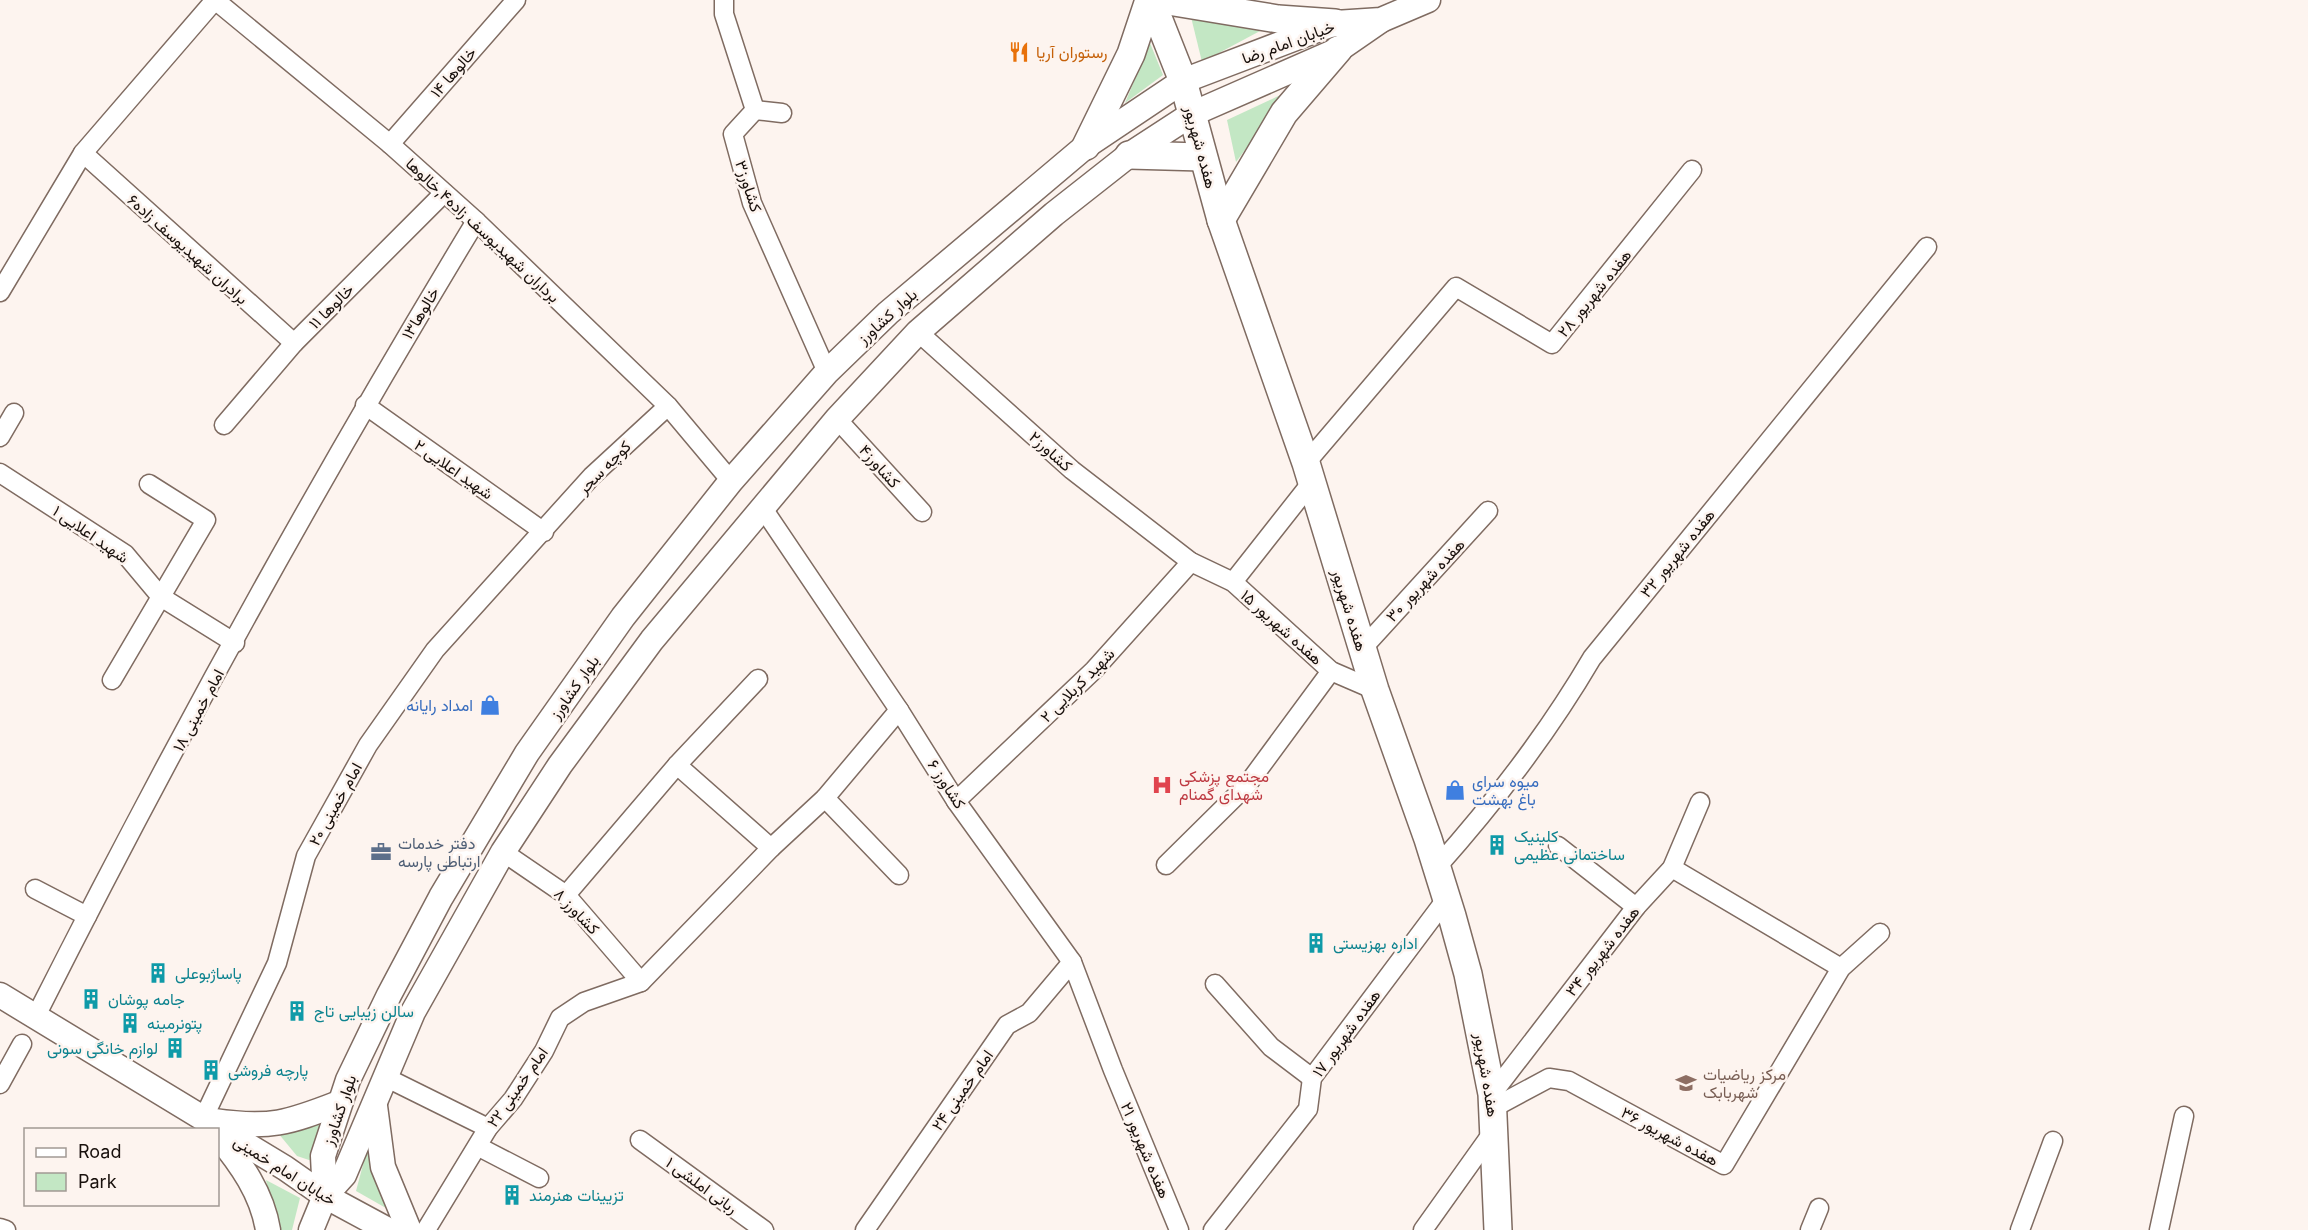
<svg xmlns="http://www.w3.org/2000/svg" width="2308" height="1230" font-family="Inter,Vazirmatn,sans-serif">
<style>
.green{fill:#c3e7c4}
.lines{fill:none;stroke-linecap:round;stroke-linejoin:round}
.street-casing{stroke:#7f6b61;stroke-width:21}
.secondary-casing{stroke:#7f6b61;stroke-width:27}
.primary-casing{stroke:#7f6b61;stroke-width:30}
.street{stroke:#fff;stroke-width:18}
.secondary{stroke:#fff;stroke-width:24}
.primary{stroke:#fff;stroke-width:27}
.labels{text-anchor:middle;stroke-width:5;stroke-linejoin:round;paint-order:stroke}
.street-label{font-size:16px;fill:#18100c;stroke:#fdf4ef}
.food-label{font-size:16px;fill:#c56008;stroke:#fdf4ef;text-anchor:start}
.shop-label{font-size:16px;fill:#366cbe;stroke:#fdf4ef;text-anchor:end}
.health-label{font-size:16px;fill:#be3a42;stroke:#fdf4ef;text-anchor:start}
.culture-label{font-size:16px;fill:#0d838f;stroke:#fdf4ef;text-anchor:start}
.service-label{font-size:16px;fill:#4e5e75;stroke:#fdf4ef;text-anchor:start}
.education-label{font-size:16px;fill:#785e54;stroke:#fdf4ef;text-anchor:start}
</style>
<rect width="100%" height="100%" fill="#fdf4ef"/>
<!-- green -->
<g class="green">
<path d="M1191,17L1260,31L1202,62Z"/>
<path d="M1150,43L1163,75L1125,103Z"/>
<path d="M1289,91L1236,162L1227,120Z"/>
<path d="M321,1120L312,1161L297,1156L278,1133Z"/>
<path d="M368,1146L393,1212L356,1191Z"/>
<path d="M266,1180L300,1198L292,1230H277Z"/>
</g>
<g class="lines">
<!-- street casing -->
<g class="street-casing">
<g id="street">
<path d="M215,0L390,144L476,221L668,406L731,481"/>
<path d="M724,0V14L755,110L733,134L752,203L827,372"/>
<path d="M755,110L782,113"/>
<path d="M390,144L516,0"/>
<path d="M83,153L294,343"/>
<path d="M0,292L83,153L215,0"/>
<path d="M918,332L1072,470L1191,562L1233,582L1331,671L1375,690"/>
<path d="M365,405L544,532"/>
<path d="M837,419L922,512"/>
<path d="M224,425L294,343L444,193"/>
<path d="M0,437L14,413"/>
<path d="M1306,463L1456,287L1552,344L1692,170"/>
<path d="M0,473L125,554L161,597L235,643"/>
<path d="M762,507L899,710L956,801L1072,962L1113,1070L1179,1230"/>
<path d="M1233,582L1311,483"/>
<path d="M1362,649L1488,511"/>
<path d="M112,680L206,520L149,484"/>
<path d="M677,765L771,848"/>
<path d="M825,798L899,875"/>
<path d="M956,801L1094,670L1191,562"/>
<path d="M1558,846L1636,907"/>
<path d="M503,852L566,895L641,982"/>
<path d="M1166,865L1247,785L1331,671"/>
<path d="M1437,867C1494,803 1548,733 1592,658L1927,247"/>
<path d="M1672,868L1841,968"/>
<path d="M35,889L87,916"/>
<path d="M566,895L677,765L758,679"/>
<path d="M1215,984L1271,1047L1312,1078"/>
<path d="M36,1016C172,746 319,480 476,221"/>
<path d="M385,1077L488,1128"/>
<path d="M0,1084L22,1044"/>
<path d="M1492,1094L1636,907L1672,868L1700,802"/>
<path d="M1493,1108L1549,1078L1569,1081L1724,1165L1841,968L1880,933"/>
<path d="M203,1119L277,963L306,856L368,745L435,650L592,476L668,406"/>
<path d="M640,1140L764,1230"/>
<path d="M479,1147L539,1178"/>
<path d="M0,1228L6,1230"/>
<path d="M426,1230L488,1128L513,1099L544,1051L560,1018L584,1002L641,982L771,848L825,798L899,710"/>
<path d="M865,1230L1007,1025L1029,1013L1072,962"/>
<path d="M1213,1230L1308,1109L1312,1078L1447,898"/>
<path d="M1423,1230L1495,1129"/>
<path d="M1810,1230L1819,1208"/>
<path d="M2020,1230L2053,1141"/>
<path d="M2159,1230L2184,1116"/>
</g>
</g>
<!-- secondary casing -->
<g class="secondary-casing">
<g id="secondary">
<path d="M0,995L285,1168L325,1196L388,1230"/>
<path d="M375,1106L383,1167L409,1230"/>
<path d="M214,1121C270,1129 288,1123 339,1103"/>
<path d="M218,1136C241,1164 262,1193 268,1230"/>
<path d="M325,1196L323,1156L348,1080L389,995L441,897L527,753L623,617L731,481L827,372L888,313L1086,146L1183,81L1335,23L1381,20L1428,0"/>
<path d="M311,1230L325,1196L344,1175L413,1012L503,852L560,765L652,640L837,419L918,332L1054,214L1129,155L1192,114L1338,50L1380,21"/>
</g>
</g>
<!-- primary casing -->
<g class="primary-casing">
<g id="primary">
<path d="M1151,0L1183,81L1221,220L1306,463L1375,690L1428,839L1452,916L1468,974L1492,1094L1498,1230"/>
<path d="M1162,0L1278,19L1335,23"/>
<path d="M1086,146L1131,54L1149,0"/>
<path d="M1129,155L1202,157"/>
<path d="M1221,220L1284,113L1338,50"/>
</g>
</g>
<!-- street -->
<use href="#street" class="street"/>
<!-- secondary -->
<use href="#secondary" class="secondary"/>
<!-- primary -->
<use href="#primary" class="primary"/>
</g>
<!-- icons -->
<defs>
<g id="restaurant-bare" transform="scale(1.62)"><path d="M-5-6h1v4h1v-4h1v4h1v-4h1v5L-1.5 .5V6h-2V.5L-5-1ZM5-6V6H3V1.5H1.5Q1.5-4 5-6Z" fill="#e8710a" stroke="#fdf4ef" stroke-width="2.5" paint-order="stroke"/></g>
<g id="shop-bare" transform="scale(1.62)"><path d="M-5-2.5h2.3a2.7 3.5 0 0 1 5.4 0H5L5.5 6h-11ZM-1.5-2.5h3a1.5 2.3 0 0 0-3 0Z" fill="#3f7fe0" stroke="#fdf4ef" stroke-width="2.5" paint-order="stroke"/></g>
<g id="hospital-bare" transform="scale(1.62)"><path d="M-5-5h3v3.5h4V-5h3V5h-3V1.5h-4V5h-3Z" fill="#e0444e" stroke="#fdf4ef" stroke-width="2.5" paint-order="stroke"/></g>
<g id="building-bare" transform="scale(1.62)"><path d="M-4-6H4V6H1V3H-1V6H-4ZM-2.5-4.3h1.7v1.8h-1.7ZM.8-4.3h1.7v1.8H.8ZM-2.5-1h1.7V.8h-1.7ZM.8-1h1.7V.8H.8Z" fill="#0f9aa8" stroke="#fdf4ef" stroke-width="2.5" paint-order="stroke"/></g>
<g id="office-bare" transform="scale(1.62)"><path d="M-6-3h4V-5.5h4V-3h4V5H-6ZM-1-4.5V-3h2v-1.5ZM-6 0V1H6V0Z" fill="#5c6f8a" stroke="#fdf4ef" stroke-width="2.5" paint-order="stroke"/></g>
<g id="school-bare" transform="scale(1.62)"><path d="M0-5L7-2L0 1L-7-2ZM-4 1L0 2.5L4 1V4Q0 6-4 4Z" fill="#8d6e63" stroke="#fdf4ef" stroke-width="2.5" paint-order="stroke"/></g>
</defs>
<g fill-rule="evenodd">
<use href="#restaurant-bare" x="1019" y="52"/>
<use href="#shop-bare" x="490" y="705"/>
<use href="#hospital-bare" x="1162" y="785"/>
<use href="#shop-bare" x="1455" y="790"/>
<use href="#building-bare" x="1497" y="845"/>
<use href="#office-bare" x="381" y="852"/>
<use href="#building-bare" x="1316" y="943"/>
<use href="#building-bare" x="158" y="973"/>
<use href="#building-bare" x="91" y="999"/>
<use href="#building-bare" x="297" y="1011"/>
<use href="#building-bare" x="130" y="1023"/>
<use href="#building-bare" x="175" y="1048"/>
<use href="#building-bare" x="211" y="1070"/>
<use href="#school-bare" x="1686" y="1083"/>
<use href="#building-bare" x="512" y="1195"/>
</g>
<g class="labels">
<!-- street labels -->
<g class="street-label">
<text transform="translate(1288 42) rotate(-20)" y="6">خیابان امام رضا</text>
<text transform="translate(453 72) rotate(-49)" y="6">خالوها ۱۴</text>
<text transform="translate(1201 147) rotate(75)" y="6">هفده شهریور</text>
<text transform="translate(749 186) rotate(72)" y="6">کشاورز۳</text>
<text transform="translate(483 230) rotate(43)" y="6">برداران شهیدیوسف زاده۴,خالوها</text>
<text transform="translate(188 249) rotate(42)" y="6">برادران شهیدیوسف زاده۶</text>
<text transform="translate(1594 293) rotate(-51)" y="6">هفده شهریور ۲۸</text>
<text transform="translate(331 306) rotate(-45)" y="6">خالوها ۱۱</text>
<text transform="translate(420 313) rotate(-59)" y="6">خالوها۱۳</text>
<text transform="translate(887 316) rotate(-42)" y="6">بلوار کشاورز</text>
<text transform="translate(1051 451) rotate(42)" y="6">کشاورز۲</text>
<text transform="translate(880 466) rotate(48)" y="6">کشاورز۴</text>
<text transform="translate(604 467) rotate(-45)" y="6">کوچه سحر</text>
<text transform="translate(454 469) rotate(35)" y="6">شهید اعلایی ۲</text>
<text transform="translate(91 534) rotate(35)" y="6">شهید اعلایی ۱</text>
<text transform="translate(1677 553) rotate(-51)" y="6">هفده شهریور ۳۲</text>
<text transform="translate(1425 580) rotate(-47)" y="6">هفده شهریور ۳۰</text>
<text transform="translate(1350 610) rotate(73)" y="6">هفده شهریور</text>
<text transform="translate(1282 627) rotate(42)" y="6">هفده شهریور ۱۵</text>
<text transform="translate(1077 685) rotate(-45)" y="6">شهید کربلایی ۲</text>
<text transform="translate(574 687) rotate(-55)" y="6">بلوار کشاورز</text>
<text transform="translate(198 710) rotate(-62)" y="6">امام خمینی ۱۸</text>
<text transform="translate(947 784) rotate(57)" y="6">کشاورز ۶</text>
<text transform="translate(335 804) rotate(-61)" y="6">امام خمینی ۲۰</text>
<text transform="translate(577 911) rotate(46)" y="6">کشاورز ۸</text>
<text transform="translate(1602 951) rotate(-52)" y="6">هفده شهریور ۳۴</text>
<text transform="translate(1346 1033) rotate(-54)" y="6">هفده شهریور ۱۷</text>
<text transform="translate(1487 1075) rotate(81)" y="6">هفده شهریور</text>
<text transform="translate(517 1087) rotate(-55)" y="6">امام خمینی ۲۲</text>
<text transform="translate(962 1090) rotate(-55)" y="6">امام خمینی ۲۴</text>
<text transform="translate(339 1110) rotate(-71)" y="6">بلوار کشاورز</text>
<text transform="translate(1670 1136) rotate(28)" y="6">هفده شهریور ۳۶</text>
<text transform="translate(1146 1150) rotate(67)" y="6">هفده شهریور ۲۱</text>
<text transform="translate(285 1170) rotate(32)" y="6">خیابان امام خمینی</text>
<text transform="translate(702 1185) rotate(36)" y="6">ربانی املشی ۱</text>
</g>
<!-- food labels -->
<g class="food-label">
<text x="1036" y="58">رستوران آریا</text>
</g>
<!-- shop labels -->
<g class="shop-label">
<text x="473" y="711">امداد رایانه</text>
<text x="1472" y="787" text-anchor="start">میوه سرای<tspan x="1472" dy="18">باغ بهشت</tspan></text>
</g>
<!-- health labels -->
<g class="health-label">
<text x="1179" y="782">مجتمع پزشکی<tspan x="1179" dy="18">شهدای گمنام</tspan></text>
</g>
<!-- culture labels -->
<g class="culture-label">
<text x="1514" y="842">کلینیک<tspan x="1514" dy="18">ساختمانی عظیمی</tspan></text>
<text x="1333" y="949">اداره بهزیستی</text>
<text x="175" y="979">پاساژبوعلی</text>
<text x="108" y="1005">جامه پوشان</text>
<text x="314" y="1017">سالن زیبایی تاج</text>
<text x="147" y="1029">پتونرمینه</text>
<text x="158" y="1054" text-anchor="end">لوازم خانگی سونی</text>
<text x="228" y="1076">پارچه فروشی</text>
<text x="529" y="1201">تزیینات هنرمند</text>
</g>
<!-- service labels -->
<g class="service-label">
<text x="398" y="849">دفتر خدمات<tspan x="398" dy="18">ارتباطی پارسه</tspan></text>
</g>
<!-- education labels -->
<g class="education-label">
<text x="1703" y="1080">مرکز ریاضیات<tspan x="1703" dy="18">شهربابک</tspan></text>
</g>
</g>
<!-- legend -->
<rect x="24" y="1128" width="195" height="78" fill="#fdf4ef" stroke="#a19994" stroke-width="1.5"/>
<rect x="36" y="1148" width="30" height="9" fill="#ffffff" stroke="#a19994" stroke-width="1.5"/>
<text x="78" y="1158" font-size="18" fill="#18100c">Road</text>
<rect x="36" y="1173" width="30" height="18" fill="#c3e7c4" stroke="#a19994" stroke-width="1.5"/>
<text x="78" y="1188" font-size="18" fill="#18100c">Park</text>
</svg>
